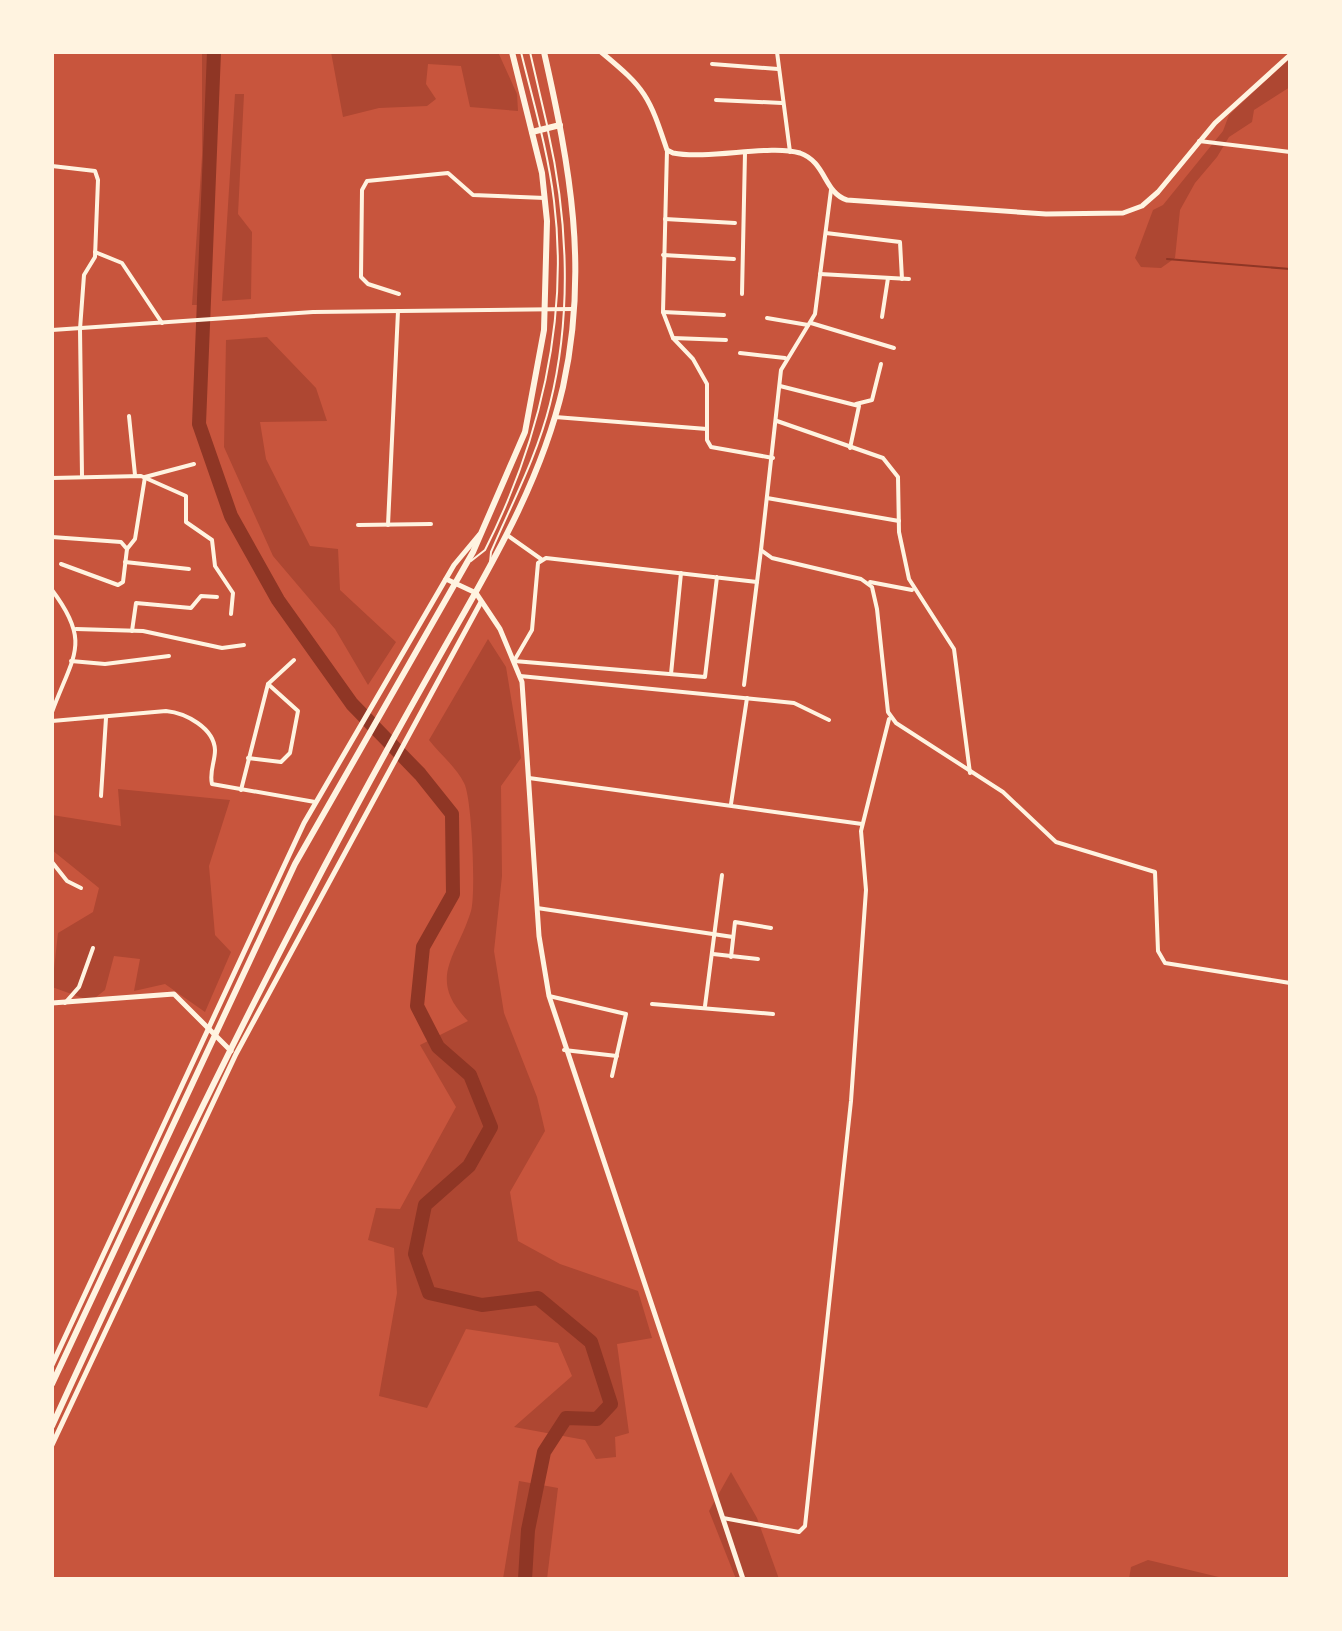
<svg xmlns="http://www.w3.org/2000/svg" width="1342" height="1631" font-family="'PT Sans Narrow',sans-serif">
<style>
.green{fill:#ae4732}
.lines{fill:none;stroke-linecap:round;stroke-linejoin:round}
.stream{stroke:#8f3625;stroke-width:2}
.river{stroke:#8f3625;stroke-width:14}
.service{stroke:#fff3e0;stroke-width:2}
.minor{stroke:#fff3e0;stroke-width:4}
.tertiary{stroke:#fff3e0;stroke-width:5}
.trunk{stroke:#fff3e0;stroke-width:6}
</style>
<rect width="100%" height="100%" fill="#c8553d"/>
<!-- green -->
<g class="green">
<path d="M202,52H210L211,124L199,305H192L202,156Z"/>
<path d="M331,52H498L517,94L518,111L470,107L461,66L428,64L426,84L436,99L427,106L379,108L343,117Z"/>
<path d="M1290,58V87L1254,110L1252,122L1229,137L1217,157L1195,183L1180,210L1175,258L1161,268L1141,267L1135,258L1153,210L1163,205L1223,131L1229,115Z"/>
<path d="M235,94H244L238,214L252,232L251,299L222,301Z"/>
<path d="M267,337L316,388L327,421L260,422L266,459L310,546L338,549L340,590L396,642L368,685L335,629L273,556L224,447L226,340Z"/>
<path d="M488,639L506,667L521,758L501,786L502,876L494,951L504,1013L537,1097L545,1131L510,1192L518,1241L560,1264L638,1291L652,1338L617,1344L629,1433L615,1437L616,1457L596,1459L585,1440L514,1427L572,1376L558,1343L466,1329L427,1408L379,1396L397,1293L394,1248L368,1240L376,1208L400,1209L456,1107L420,1045L468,1021C426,978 457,957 471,911C476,895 472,797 464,783C457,768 439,753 429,740Z"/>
<path d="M118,789L230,800L209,866L215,935L231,952L205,1012L165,984L134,991L140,959L114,956L105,990L91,1001L52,987L58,933L93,912L99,888L52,850V815L121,826Z"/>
<path d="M731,1472L757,1518L779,1579H736L709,1511Z"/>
<path d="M519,1481L558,1488L547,1579H503Z"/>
<path d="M1148,1560L1227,1579H1129L1131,1567Z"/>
</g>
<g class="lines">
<!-- stream -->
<path class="stream" d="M1167,259L1290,269"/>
<!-- river -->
<path class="river" d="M214,52L199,424L231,516L278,600L352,704L420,774L452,814L453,894L423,947L417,1006L438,1047L470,1075L491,1127L469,1166L425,1205L415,1254L429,1293L482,1305L538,1298L591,1342L611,1404L597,1419L566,1418L544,1452L528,1530L525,1579"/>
<!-- service -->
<g class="service">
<path d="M530,52L547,125"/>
<path d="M471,561L485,550C539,443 569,321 554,201C548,151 533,101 521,52"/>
<path d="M490,563L491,552C512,503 537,456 550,404C572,316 568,219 548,131"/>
</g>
<!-- minor -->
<g class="minor">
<path d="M777,52L790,152"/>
<path d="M712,64L778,69"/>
<path d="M716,100L782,103"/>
<path d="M1199,141L1290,152"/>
<path d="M667,150L663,312L673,338L693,359L707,384V440L711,447L773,458"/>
<path d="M52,166L95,171L98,180L95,257L84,275L80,329L82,476"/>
<path d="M831,190L815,314L781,370L761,550L772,558L861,579L872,587L877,609L888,712L896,723L1003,792L1056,842L1155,872L1158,951L1165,963L1290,983"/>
<path d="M665,219L735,223"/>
<path d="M826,233L900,242L902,279"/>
<path d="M95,252L122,263L162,323"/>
<path d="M663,255L734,259"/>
<path d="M820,274L909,279"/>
<path d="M399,294L368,284L361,277L362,190L367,181L448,173L473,195L545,198"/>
<path d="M742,294L745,153"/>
<path d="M663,312L724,315"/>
<path d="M882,317L888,278"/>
<path d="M767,318L808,325"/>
<path d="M811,323L894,348"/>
<path d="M52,330L313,312L573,309"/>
<path d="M673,338L726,340"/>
<path d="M740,353L785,358"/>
<path d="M780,386L859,406L850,448"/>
<path d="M856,404L872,400L881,364"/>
<path d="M129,416L135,475"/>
<path d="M555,417L707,429"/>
<path d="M777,421L883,458L898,477L899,532L909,579L954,649L970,773"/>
<path d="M52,478L141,476L186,496V522L212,540L215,566L233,593L231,614"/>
<path d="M767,498L899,521"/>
<path d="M358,525L431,524"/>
<path d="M388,525L398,311"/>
<path d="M507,535L541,559"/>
<path d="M52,537L121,542L127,549L123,582L118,585L61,564"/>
<path d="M127,549L135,539L145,477L194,464"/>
<path d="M125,562L189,569"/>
<path d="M717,577L705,677L514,661L532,630L538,563L546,558L757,582"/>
<path d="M870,582L912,590"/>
<path d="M52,590C92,643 73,655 52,712"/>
<path d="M76,629L143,631L222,648L244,645"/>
<path d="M132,631L136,603L191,608L201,596L217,597"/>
<path d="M71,661L105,664L169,656"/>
<path d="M671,674L681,573"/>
<path d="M520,676L794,703L829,720"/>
<path d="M744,685L761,550"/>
<path d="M52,721L166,711C186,713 214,728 215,750C215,762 209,772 212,784L315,802"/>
<path d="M248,758L281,762L290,753L298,711L268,684"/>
<path d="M529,778L862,824"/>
<path d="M241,790L268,684L294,660"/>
<path d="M101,796L106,718"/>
<path d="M731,804L747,698"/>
<path d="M52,862L67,881L81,888"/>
<path d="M537,908L733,937"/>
<path d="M713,954L758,959"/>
<path d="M731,957L735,922L771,928"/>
<path d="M549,996L626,1014L612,1076"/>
<path d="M65,1003L79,987L93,948"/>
<path d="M652,1004L773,1014"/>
<path d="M705,1006L722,875"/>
<path d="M564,1050L617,1056"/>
<path d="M723,1518L799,1532L805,1526L851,1101L866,890L861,831L889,719"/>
</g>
<!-- tertiary -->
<g class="tertiary">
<path d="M601,52C646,89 649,96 667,150L673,153C708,160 771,144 800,153C826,162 824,193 847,200L1046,214L1123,213L1142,206L1158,192L1215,123L1290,55"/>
<path d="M446,579L476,593L500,629L522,682L539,936L549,996L743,1579"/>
<path d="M52,1003L174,994L231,1051"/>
<path d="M52,1365L304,823L454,565L479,535"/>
<path d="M52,1445L236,1054L481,602"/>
</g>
<!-- trunk -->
<g class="trunk">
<path d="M532,132L560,125"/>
<path d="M52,1384L295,864L473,552L525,432L544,330L547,221L542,173L512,52"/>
<path d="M52,1426C145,1222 241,1021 347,824C382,758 419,692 456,627C500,550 543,473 563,387C589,269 570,167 544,52"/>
</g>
</g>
<!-- border -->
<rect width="1342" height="1631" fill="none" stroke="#fff3e0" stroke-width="108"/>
</svg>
